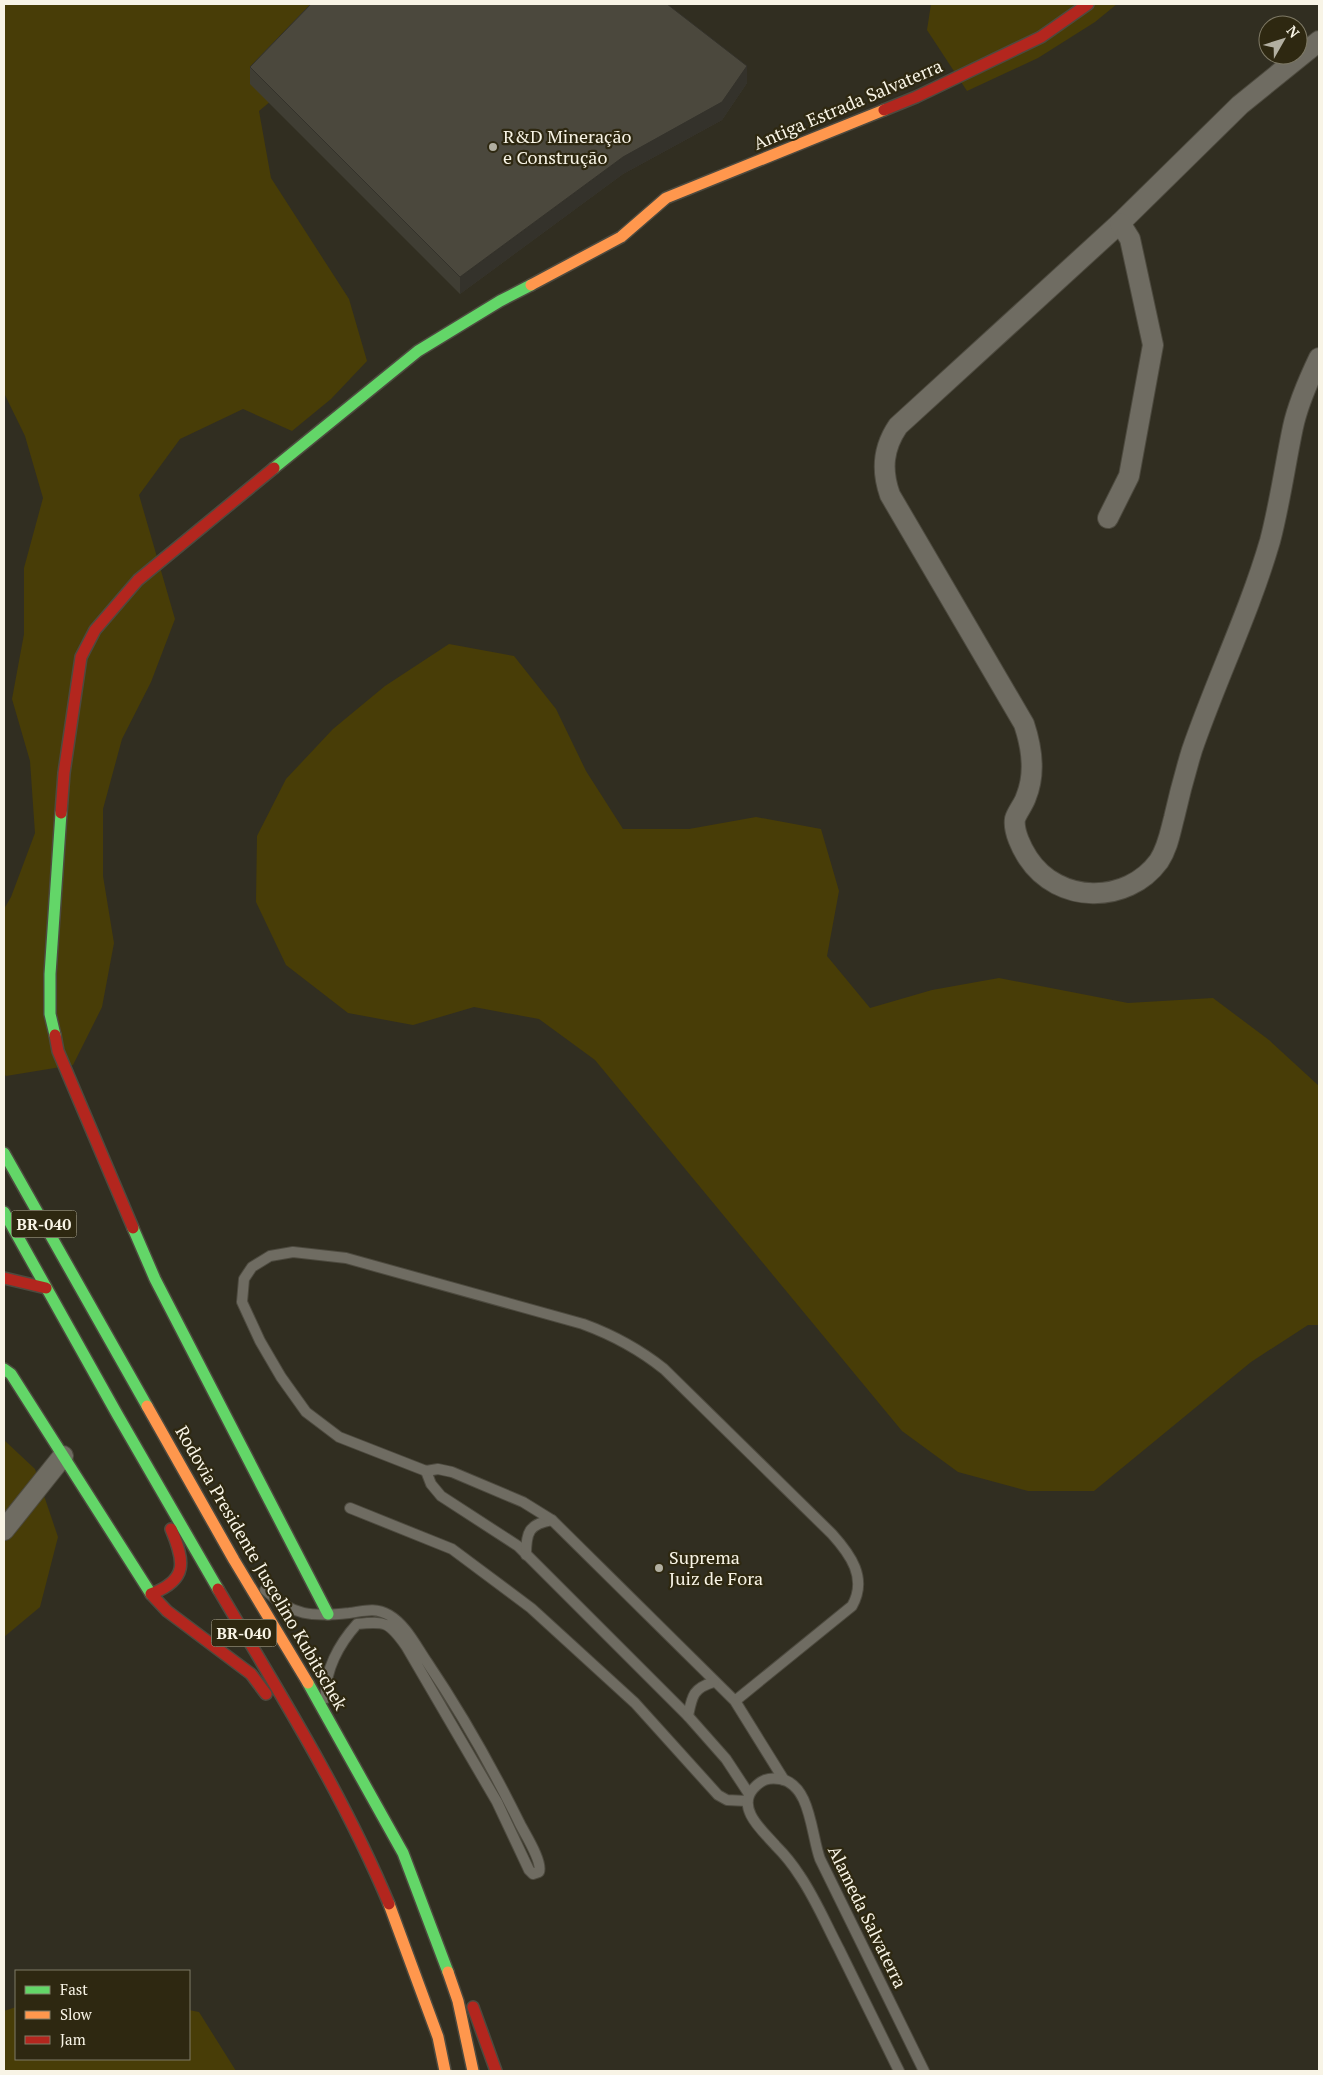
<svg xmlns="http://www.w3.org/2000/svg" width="1323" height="2075" font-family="'PT Serif',serif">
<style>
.green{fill:#483d07}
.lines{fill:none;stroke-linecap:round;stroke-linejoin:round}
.lane-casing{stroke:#4d4a3f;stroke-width:12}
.street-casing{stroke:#4d4a3f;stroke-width:22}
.fast-casing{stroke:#4d4a3f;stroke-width:14}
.slow-casing{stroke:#4d4a3f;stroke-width:14}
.jam-casing{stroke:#4d4a3f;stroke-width:14}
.lane{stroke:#6f6c62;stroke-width:10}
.street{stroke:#6f6c62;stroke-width:20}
.fast{stroke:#63d668;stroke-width:11}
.slow{stroke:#ff974d;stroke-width:11}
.jam{stroke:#b3261e;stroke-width:11}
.wall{fill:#403e34}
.shaded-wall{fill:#34322b}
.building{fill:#4b483d;stroke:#34322b}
.poi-dot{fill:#b2afa1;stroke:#2e2811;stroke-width:2}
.labels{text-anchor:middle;stroke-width:4.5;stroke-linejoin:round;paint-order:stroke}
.shield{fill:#2e2811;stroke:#bbb7a6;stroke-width:1}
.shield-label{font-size:16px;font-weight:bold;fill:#f8f4e6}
.street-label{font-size:18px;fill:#f8f4e6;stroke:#2e2811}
.poi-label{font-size:18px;fill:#f8f4e6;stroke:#2e2811;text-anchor:start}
</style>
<rect width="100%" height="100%" fill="#312e21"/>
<!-- green -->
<g class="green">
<path d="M4,4H396L363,24L259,111L271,178L349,299L367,361L331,399L292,431L243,409L180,439L139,495L175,619L151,682L122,739L103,809V876L114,943L102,1007L73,1065L6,1076L4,1074V909L11,897L35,833L30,761L12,699L24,634V568L43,498L25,436L4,393Z"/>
<path d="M931,4H1117L1095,22L1038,58L967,91L927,30Z"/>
<path d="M449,644L514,656L556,709L586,771L623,829H689L756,817L821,829L839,891L827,956L870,1008L932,990L999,978L1128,1003L1213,998L1269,1040L1319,1086V1325H1308L1251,1362L1094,1491H1028L958,1472L902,1431L595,1060L539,1019L474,1007L413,1025L348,1013L286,965L256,902L257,836L286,779L333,729L385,686Z"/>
<path d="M4,1440L35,1469L58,1537L40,1607L4,1637Z"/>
<path d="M16,2007V2059H189V2010L199,2012L236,2071H4V2011Z"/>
</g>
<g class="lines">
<!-- lane casing -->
<g class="lane-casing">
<g id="lane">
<path d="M426,1471L431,1484L441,1496L518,1546L688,1716L726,1759L749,1794"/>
<path d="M350,1508L452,1549L531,1608L635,1703L718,1795L727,1800L747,1801"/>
<path d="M526,1555C526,1532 529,1524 552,1520"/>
<path d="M265,1590C292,1616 312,1617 349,1613C364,1611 375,1607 389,1615C406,1625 416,1646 427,1662C462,1714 492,1767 520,1824C525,1834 543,1862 539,1872L533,1874L529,1870L497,1802L406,1646C389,1622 386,1621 357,1624C339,1644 324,1671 326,1698"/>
<path d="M735,1701L852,1606C868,1578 850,1554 832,1534L664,1369C639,1349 613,1335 583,1324L346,1258L293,1252L270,1256L252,1267L244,1279L242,1302L260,1341L281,1377L306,1412L339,1437L426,1471L438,1469L452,1472L523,1502L552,1520L735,1701L784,1780"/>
<path d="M688,1716C692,1696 693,1688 714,1682"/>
<path d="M899,2071C879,2031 859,1990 839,1949C826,1924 815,1898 800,1876C793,1865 785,1855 776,1846C764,1832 736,1809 753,1789C761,1780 768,1777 780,1779C811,1784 811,1835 820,1859L924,2071"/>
</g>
</g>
<!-- street casing -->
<g class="street-casing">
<g id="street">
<path d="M1319,41L1240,105L1120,223L898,426C883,448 881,470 890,495L1024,724C1032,748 1036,773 1026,797C1024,804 1017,812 1015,819C1013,831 1022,849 1028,858C1058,904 1127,905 1159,861C1168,847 1170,833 1174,818C1179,796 1185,773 1192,750C1216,680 1249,613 1270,541C1280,503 1285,465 1293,427C1298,404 1309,379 1319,358"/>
<path d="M1108,518L1129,476L1153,345L1130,239L1120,223"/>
<path d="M4,1530L63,1456"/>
</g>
</g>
<!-- fast casing -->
<g class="fast-casing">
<g id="fast">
<path d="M274,468L418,351L500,301L531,285"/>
<path d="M55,1035L50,1014V974L61,813"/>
<path d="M4,1153L147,1406"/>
<path d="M4,1212L117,1414L218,1589"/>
<path d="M133,1228L155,1279L328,1614"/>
<path d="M4,1369L11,1374L151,1594"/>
<path d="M308,1683L403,1853L448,1972"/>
</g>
</g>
<!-- slow casing -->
<g class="slow-casing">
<g id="slow">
<path d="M531,285L621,237L666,198L884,110"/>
<path d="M147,1406L234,1560L308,1683"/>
<path d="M389,1904L438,2037L445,2071"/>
<path d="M448,1972L458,2001L473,2071"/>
</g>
</g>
<!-- jam casing -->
<g class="jam-casing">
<g id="jam">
<path d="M884,110L916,97L1041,37L1088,4"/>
<path d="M61,813L64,773L81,657L95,630L138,580L274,468"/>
<path d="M55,1035L58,1051L133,1228"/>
<path d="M4,1278L46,1288"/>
<path d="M171,1529C185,1562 188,1580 151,1594L167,1611L251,1674L266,1694"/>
<path d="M218,1589C279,1692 343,1794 389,1904"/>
<path d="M473,2007L496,2071"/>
</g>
</g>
<!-- lane -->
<use href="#lane" class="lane"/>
<!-- street -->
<use href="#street" class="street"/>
<!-- fast -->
<use href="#fast" class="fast"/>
<!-- slow -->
<use href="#slow" class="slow"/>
<!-- jam -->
<use href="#jam" class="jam"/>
</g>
<!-- wall -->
<path class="wall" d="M309,4H667L747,83L722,120L623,174L460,294L250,84V67L310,5Z"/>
<!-- shaded-wall -->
<path class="shaded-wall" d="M747,66V83L722,120L623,174L460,294V277Z"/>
<!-- building -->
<path class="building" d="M311,4H667L747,66L722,102L623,157L460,277L250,67Z"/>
<!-- markers -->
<g class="poi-dot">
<circle cx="493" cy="147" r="5"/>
<circle cx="659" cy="1568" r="5"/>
</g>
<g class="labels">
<!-- shield labels -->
<g class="shield">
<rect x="11.5" y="1210.5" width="65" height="27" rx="4"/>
<rect x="211.5" y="1619.5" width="65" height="27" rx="4"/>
</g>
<g class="shield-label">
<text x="44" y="1230">BR-040</text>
<text x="244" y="1639">BR-040</text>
</g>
<!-- street labels -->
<g class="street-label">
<text transform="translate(848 105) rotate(-23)" y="6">Antiga Estrada Salvaterra</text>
<text transform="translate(261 1568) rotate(60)" y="6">Rodovia Presidente Juscelino Kubitschek</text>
<text transform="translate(867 1917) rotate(64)" y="6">Alameda Salvaterra</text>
</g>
<!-- poi labels -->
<g class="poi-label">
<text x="503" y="143">R&amp;D Mineração<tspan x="503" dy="21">e Construção</tspan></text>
<text x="669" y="1564">Suprema<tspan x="669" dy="21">Juiz de Fora</tspan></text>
</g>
</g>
<!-- border -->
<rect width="1323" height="2075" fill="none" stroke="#f8f4e6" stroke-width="10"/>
<!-- legend -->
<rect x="15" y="1970" width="175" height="90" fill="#2e2811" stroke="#7f7a66"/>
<rect x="25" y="1986" width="25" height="8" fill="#63d668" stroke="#7f7a66"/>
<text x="60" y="1995" font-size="15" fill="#f8f4e6">Fast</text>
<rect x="25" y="2011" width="25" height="8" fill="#ff974d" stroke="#7f7a66"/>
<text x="60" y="2020" font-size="15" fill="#f8f4e6">Slow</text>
<rect x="25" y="2036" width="25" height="8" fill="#b3261e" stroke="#7f7a66"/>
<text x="60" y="2045" font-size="15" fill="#f8f4e6">Jam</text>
<!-- north arrow -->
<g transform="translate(1283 40) rotate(51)"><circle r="24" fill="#2e2811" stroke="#7f7a66"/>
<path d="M0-4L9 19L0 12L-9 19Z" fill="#b2afa1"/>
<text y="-8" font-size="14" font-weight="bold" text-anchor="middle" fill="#f8f4e6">N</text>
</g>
</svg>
